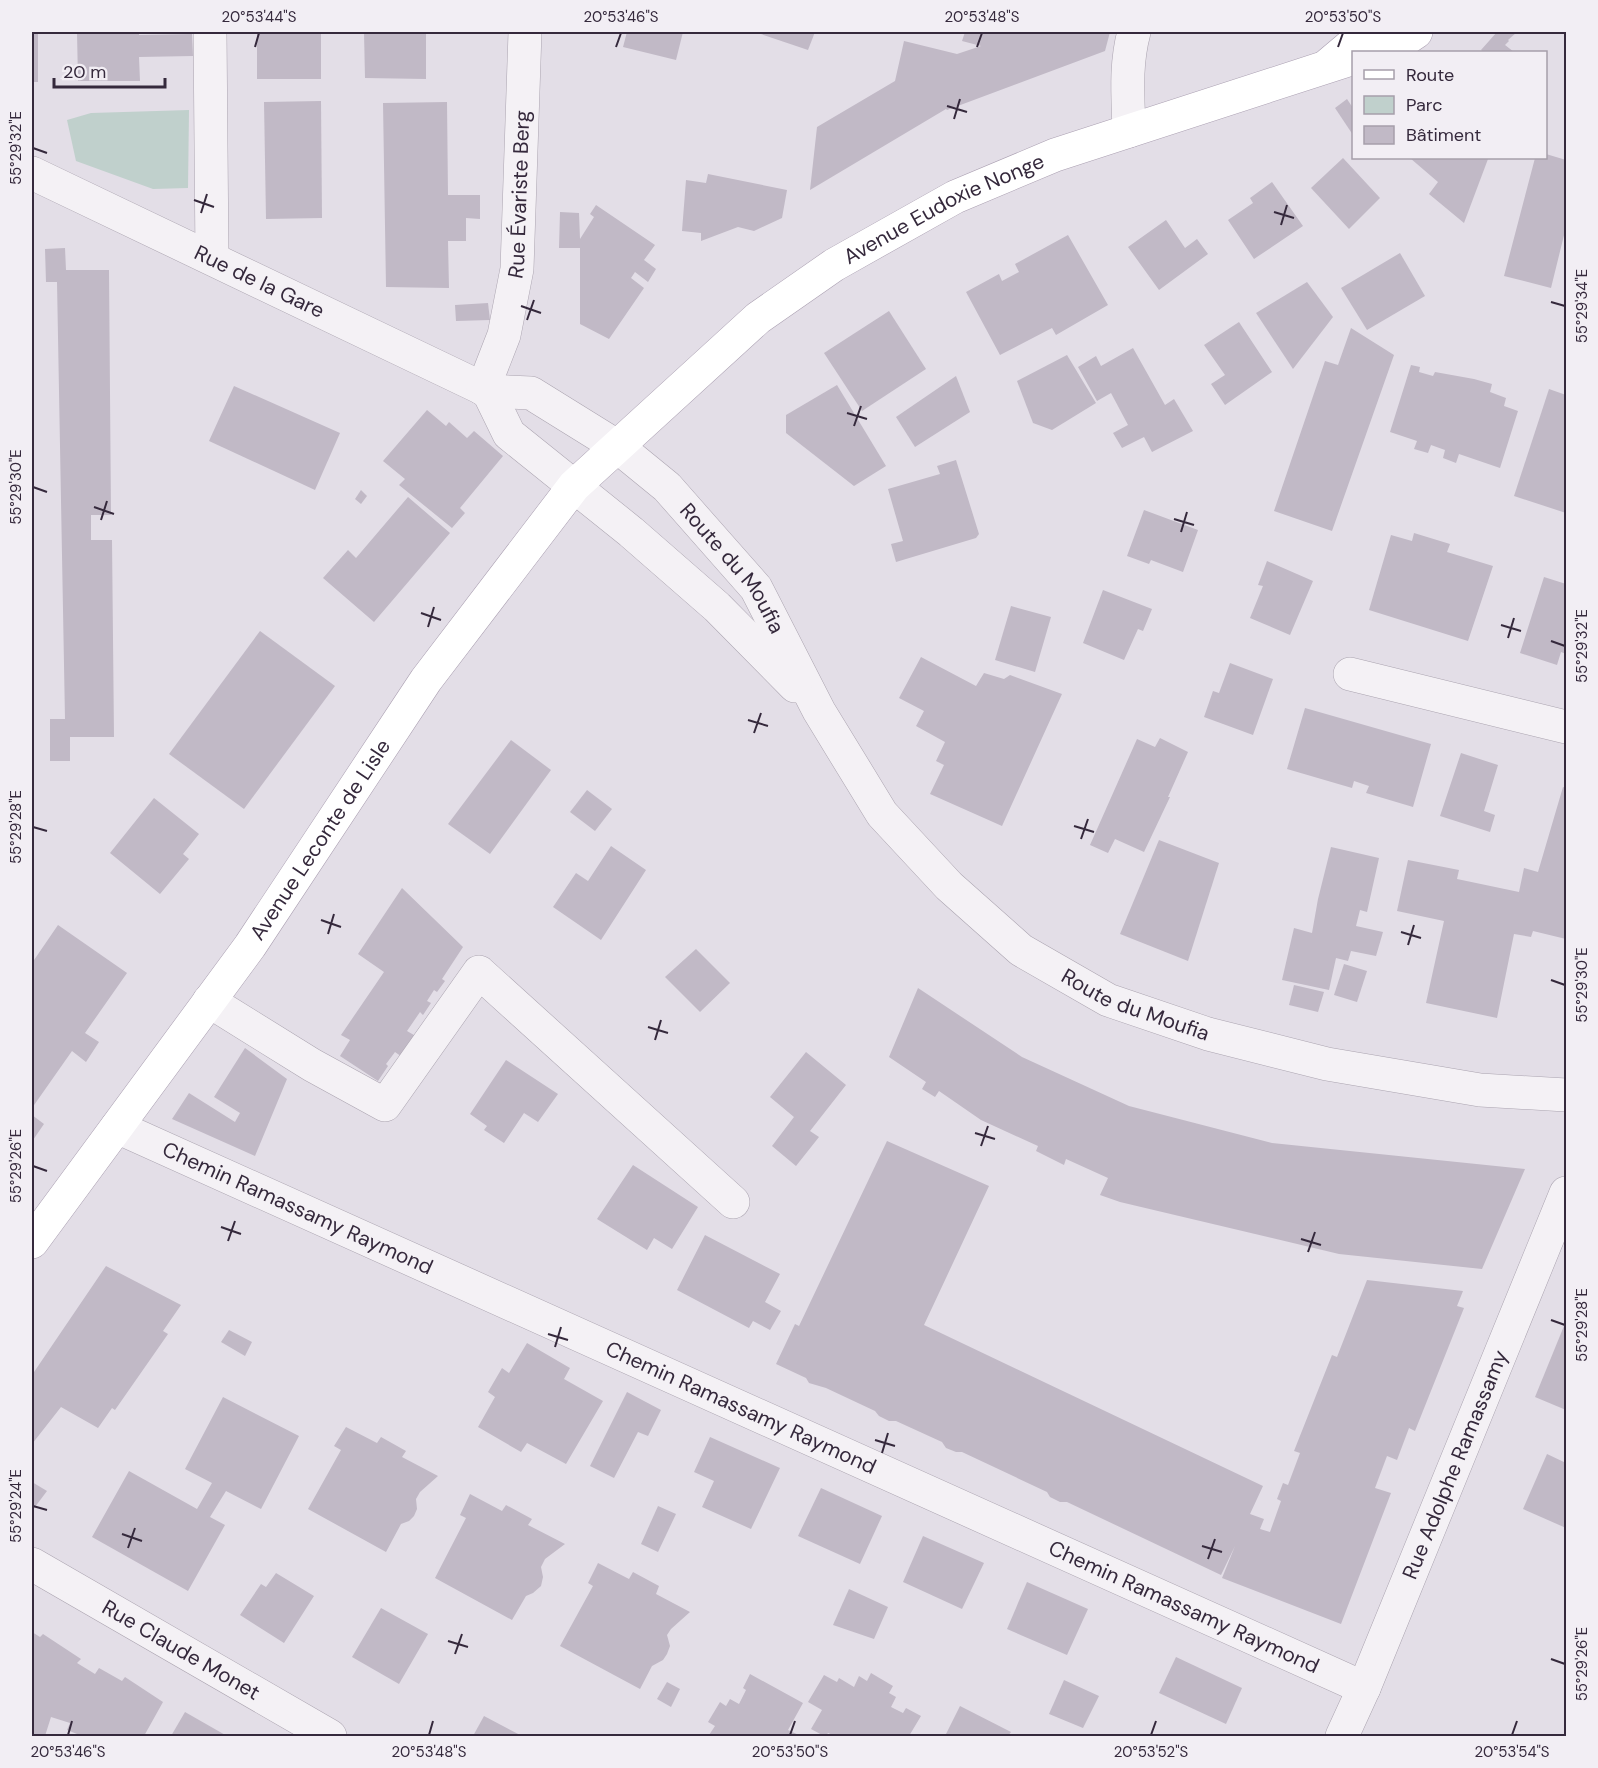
<svg xmlns="http://www.w3.org/2000/svg" width="1598" height="1768" font-family="'DM Sans',sans-serif">
<style>
.green{fill:#c0d0cc}
.building{fill:#c1b9c6}
.lines{fill:none;stroke-linecap:round;stroke-linejoin:round}
.minor-casing{stroke:#aba4b0;stroke-width:34}
.major-casing{stroke:#aa9fb1;stroke-width:34}
.minor{stroke:#f4f1f5;stroke-width:33}
.major{stroke:#fff;stroke-width:33}
.ticks{fill:none;stroke:#35293c;stroke-width:2}
.labels{text-anchor:middle;stroke-width:4.5;stroke-linejoin:round;paint-order:stroke}
.street-label{font-size:21px;fill:#35293c;stroke:#f2eef4}
.neatline{fill:none;stroke:#35293c;stroke-width:2}
.ticks-label{font-size:15px;text-anchor:middle;fill:#35293c}
</style>
<rect width="100%" height="100%" fill="#e3dee7"/>
<!-- green -->
<path class="green" d="M189,110L188,188L153,189L76,161L67,120L91,113Z"/>
<!-- building -->
<g class="building">
<rect x="32" y="32" width="6" height="50"/>
<path d="M77,32H139V35L192,34L193,56L139,57L140,81H78Z"/>
<rect x="257" y="32" width="64" height="47"/>
<path d="M364,32H426V79L365,78Z"/>
<path d="M627,32H683L676,60L623,47Z"/>
<path d="M755,32H815L808,50Z"/>
<path d="M965,32H1110L1105,51L947,110L946,109L810,190L817,127L895,81L904,41L957,54L981,46L962,41Z"/>
<path d="M1497,32H1517L1508,40L1509,41L1505,45L1514,52H1483L1481,50Z"/>
<path d="M1347,99L1353,108V135L1335,108Z"/>
<path d="M321,101L322,218L266,219L264,102Z"/>
<path d="M447,102L448,195H480V219L466,218V241H448L449,288L386,287L383,103Z"/>
<path d="M1546,154L1566,160V227L1551,288L1504,276L1535,158H1546Z"/>
<path d="M1343,158L1380,198L1349,229L1311,188Z"/>
<path d="M1410,158H1485L1488,159L1464,223L1429,194L1438,182Z"/>
<path d="M708,174L787,190L782,218L754,231L738,227L701,241V233L682,231L686,180L706,183Z"/>
<path d="M1272,182L1303,226L1254,259L1228,220L1253,203L1250,198Z"/>
<path d="M596,205L655,245L644,260L656,269L648,282L635,272L631,278L644,288L609,339L580,324V248H559L560,212L579,213L580,239L594,217L590,214Z"/>
<path d="M1166,220L1185,248L1197,239L1208,254L1159,290L1128,247Z"/>
<path d="M1068,235L1108,305L1056,335L1052,328L1000,355L966,292L999,274L1002,281L1019,272L1015,264Z"/>
<path d="M65,248L66,270H109L111,515H91V540H112L114,737H70V761H50V719H65L57,282H46L45,249Z"/>
<path d="M1400,253L1425,296L1367,330L1341,288Z"/>
<path d="M1307,282L1333,317L1293,369L1256,313Z"/>
<path d="M488,303L490,320L456,321L455,305Z"/>
<path d="M889,311L926,369L862,411L824,353Z"/>
<path d="M1239,322L1272,372L1225,405L1211,384L1225,375L1204,345Z"/>
<path d="M1351,328L1394,355L1332,531L1274,511L1325,361L1338,365Z"/>
<path d="M1133,348L1165,405L1174,399L1193,431L1152,452L1144,437L1122,448L1113,433L1128,425L1111,393L1097,401L1078,367L1096,356L1101,366Z"/>
<path d="M1067,355L1096,403L1052,430L1033,423L1017,381Z"/>
<path d="M1411,365L1420,367L1419,372L1433,376L1435,372L1474,379L1492,384L1490,392L1506,398L1504,406L1518,411L1500,468L1459,454L1456,463L1443,458L1445,450L1431,445L1428,453L1414,449L1417,441L1390,432Z"/>
<path d="M956,376L970,412L915,447L896,417Z"/>
<path d="M837,385L886,466L854,486L786,433V415Z"/>
<path d="M234,386L340,433L315,490L209,441Z"/>
<path d="M1549,389L1566,395V513L1514,496Z"/>
<path d="M427,410L446,426L449,422L467,438L474,431L503,456L460,508L465,513L452,528L399,485L405,479L383,461Z"/>
<path d="M956,460L979,534L976,538L896,562L891,544L903,541L888,489L940,474L937,466Z"/>
<path d="M361,490L367,496L361,504L355,499Z"/>
<path d="M408,497L450,533L374,622L323,578L348,550L356,558Z"/>
<path d="M1144,510L1198,530L1183,572L1151,560L1149,564L1127,556Z"/>
<path d="M1414,533L1450,544L1447,552L1493,566L1468,641L1369,610L1391,535L1412,541Z"/>
<path d="M1267,561L1313,581L1290,635L1250,618L1263,586L1258,585Z"/>
<path d="M1544,577L1566,584V654L1561,652L1557,665L1520,653Z"/>
<path d="M1103,590L1152,609L1143,631L1138,629L1124,660L1083,643Z"/>
<path d="M1011,606L1051,617L1035,672L995,660Z"/>
<path d="M260,631L335,686L244,809L169,754Z"/>
<path d="M921,657L976,686L984,673L1004,679L1010,675L1062,694L1002,826L930,794L944,765L936,761L945,742L916,726L924,711L899,698Z"/>
<path d="M1230,663L1273,679L1253,735L1204,717L1213,691L1219,693Z"/>
<path d="M1305,708L1431,744L1413,807L1366,793L1369,786L1354,781L1352,788L1287,769Z"/>
<path d="M1160,738L1188,752L1168,797H1170L1144,852L1115,839L1108,853L1090,845L1137,739L1155,747Z"/>
<path d="M511,740L551,770L490,854L448,824Z"/>
<path d="M1461,753L1498,765L1484,811L1495,815L1490,832L1440,816Z"/>
<path d="M1563,787L1566,788V939L1533,931L1531,937L1514,934L1497,1018L1426,1003L1444,921L1397,911L1408,860L1459,870L1457,879L1519,892L1524,868L1538,872Z"/>
<path d="M587,790L612,809L595,831L570,812Z"/>
<path d="M154,798L199,834L183,854L189,859L160,894L110,853Z"/>
<path d="M1159,840L1219,863L1188,961L1120,934Z"/>
<path d="M611,846L646,870L601,940L553,907L576,873L588,881Z"/>
<path d="M1331,847L1379,858L1367,912L1360,910L1356,926L1383,932L1376,956L1351,951L1348,961L1336,958L1329,990L1282,980L1294,928L1312,933L1318,899Z"/>
<path d="M402,888L463,947L442,979L445,981L437,992L434,990L427,1001L431,1003L423,1015L420,1012L407,1031L419,1038L405,1059L395,1052L386,1064L388,1066L378,1081L340,1056L350,1040L341,1035L384,972L358,954Z"/>
<path d="M58,925L127,973L85,1033L99,1042L86,1062L72,1051L32,1108V963Z"/>
<path d="M696,949L730,983L700,1012L665,977Z"/>
<path d="M1344,964L1367,971L1357,1002L1334,995Z"/>
<path d="M1294,985L1324,992L1318,1012L1289,1005Z"/>
<path d="M918,988L1022,1057L1129,1106L1272,1143L1525,1169L1482,1269L1339,1254L1120,1202L1100,1195L1108,1178L1066,1159L1064,1165L1036,1151L1038,1146L981,1120L939,1091L935,1097L922,1089L926,1082L889,1057Z"/>
<path d="M245,1048L287,1079L255,1156L172,1119L189,1093L235,1122L240,1113L214,1097Z"/>
<path d="M806,1052L846,1085L810,1131L819,1137L796,1166L772,1146L794,1117L770,1097Z"/>
<path d="M506,1060L558,1094L538,1122L524,1113L504,1143L484,1130L487,1126L470,1114Z"/>
<path d="M32,1115L44,1124L33,1140L32,1139Z"/>
<path d="M887,1141L989,1186L924,1325L1263,1486L1250,1514L1264,1519L1260,1529L1270,1532L1281,1501L1277,1499L1283,1483L1288,1485L1300,1453L1294,1451L1332,1355L1337,1357L1367,1280L1463,1291L1457,1306L1464,1308L1415,1431L1409,1428L1397,1460L1387,1456L1375,1488L1391,1493L1341,1624L1222,1578L1235,1546L1221,1575L1067,1502H1060L1050,1497L1047,1492L962,1452H956L946,1448L942,1442L896,1421H889L879,1416L875,1411L826,1388L809,1383L806,1378L776,1364L795,1324L799,1326Z"/>
<path d="M633,1165L698,1207L672,1249L654,1238L647,1250L597,1219Z"/>
<path d="M705,1235L780,1274L765,1302L781,1311L770,1330L753,1321L749,1328L677,1290Z"/>
<path d="M106,1266L181,1305L163,1331L168,1334L115,1410L112,1408L98,1428L61,1407L32,1444V1375Z"/>
<path d="M1566,1321V1410L1535,1397Z"/>
<path d="M229,1330L252,1342L245,1356L221,1342Z"/>
<path d="M527,1343L570,1368L564,1379L603,1401L566,1464L527,1443L521,1452L478,1427L495,1397L488,1392L502,1368L509,1373Z"/>
<path d="M627,1392L661,1410L648,1436L638,1432L614,1478L590,1466Z"/>
<path d="M223,1397L299,1436L261,1509L226,1491L210,1517L225,1525L188,1591L92,1537L129,1471L197,1509L212,1483L185,1469Z"/>
<path d="M346,1427L377,1443L381,1437L406,1451L402,1457L438,1476L420,1492L416,1499L417,1509L414,1516L409,1521L401,1524L386,1552L308,1509L341,1450L334,1446Z"/>
<path d="M710,1437L780,1468L751,1529L702,1507L714,1481L694,1472Z"/>
<path d="M1547,1454L1566,1463V1528L1523,1509Z"/>
<path d="M32,1482L47,1491L32,1511Z"/>
<path d="M821,1488L882,1516L860,1564L798,1536Z"/>
<path d="M470,1494L502,1511L506,1505L532,1519L528,1525L565,1544L545,1559L541,1567L543,1577L541,1586L533,1593L526,1596L512,1620L435,1578L466,1518L460,1515Z"/>
<path d="M658,1506L676,1514L658,1552L641,1544Z"/>
<path d="M923,1536L984,1563L962,1609L903,1582Z"/>
<path d="M598,1563L629,1579L633,1572L659,1586L656,1594L690,1612L671,1629L667,1635L670,1646L667,1654L663,1660L652,1666L640,1689L560,1646L593,1586L588,1583Z"/>
<path d="M276,1573L314,1596L284,1643L240,1615L261,1584L266,1587Z"/>
<path d="M1027,1582L1088,1609L1067,1655L1007,1629Z"/>
<path d="M849,1589L888,1607L874,1639L833,1625Z"/>
<path d="M381,1608L428,1634L399,1684L352,1657Z"/>
<path d="M32,1632L40,1637L43,1634L81,1659L77,1663L95,1674L99,1668L122,1681L125,1677L163,1702L144,1736H82L67,1730L70,1723L51,1717L45,1736H32Z"/>
<path d="M1176,1657L1242,1688L1226,1724L1159,1693Z"/>
<path d="M871,1673L893,1686L889,1693L896,1697L891,1707L903,1713L906,1708L921,1716L909,1736H835L828,1733L826,1736H824L811,1729L822,1710L808,1702L824,1675L837,1682L839,1678L854,1687L859,1676L867,1681Z"/>
<path d="M750,1674L803,1703L788,1730L801,1736H711L709,1735L715,1726L708,1722L720,1702L726,1706L730,1699L739,1704L746,1690L743,1688Z"/>
<path d="M1064,1680L1099,1696L1083,1728L1049,1714Z"/>
<path d="M667,1682L680,1689L671,1707L657,1699Z"/>
<path d="M960,1706L1011,1732L1008,1736H945Z"/>
<path d="M185,1712L227,1736H171Z"/>
<path d="M484,1716L522,1736H473Z"/>
</g>
<g class="lines">
<!-- minor casing -->
<g class="minor-casing">
<g id="minor">
<path d="M210,32L212,258"/>
<path d="M1129,131C1128,97 1125,65 1134,32"/>
<path id="s1" d="M32,173L488,391L531,393L618,447L667,487L756,588L819,711L882,814L949,886L1021,950L1108,1000L1208,1034L1327,1064L1480,1090L1566,1095"/>
<path id="s2" d="M483,389L504,335L517,269L525,32"/>
<path d="M488,391L509,434L631,532L717,607L795,686"/>
<path d="M1350,674L1566,727"/>
<path d="M209,1001L312,1065L385,1105L479,972L733,1202"/>
<path id="s3" d="M117,1127L1364,1688"/>
<path id="s4" d="M32,1564L330,1736"/>
<path id="s5" d="M1342,1736L1364,1688L1566,1193"/>
</g>
</g>
<!-- major casing -->
<g class="major-casing">
<g id="major">
<path d="M1368,52L1404,40L1416,32"/>
<path d="M1329,64L1367,32"/>
<path id="s6" d="M32,1242L250,946L426,680L574,486L758,318L834,265L955,197L1055,155L1354,58"/>
</g>
</g>
<!-- minor -->
<use href="#minor" class="minor"/>
<!-- major -->
<use href="#major" class="major"/>
</g>
<!-- ticks -->
<path class="ticks" d="M255,47L259,33M616,47L621,33M977,47L982,33M1338,47L1343,33M947,106L967,112M954,119L960,99M33,148L47,153M194,200L214,207M1274,212L1294,218M201,213L207,194M1281,225L1287,205M1551,302L1565,306M521,306L541,313M527,320L534,300M847,413L867,419M854,426L861,406M33,487L47,492M94,507L114,514M1174,519L1194,525M101,520L107,501M1181,532L1187,512M421,613L441,620M1501,625L1521,631M428,627L434,607M1508,638L1514,618M1551,641L1565,646M748,720L768,726M754,733L761,713M1074,826L1094,832M33,827L47,831M1081,839L1088,819M321,920L341,927M1401,932L1421,938M328,934L334,914M1408,945L1414,925M1551,980L1565,985M648,1027L668,1033M655,1040L661,1020M975,1133L995,1139M981,1146L988,1126M33,1166L47,1171M221,1227L241,1234M1301,1239L1321,1245M228,1241L235,1221M1308,1252L1315,1232M1551,1320L1565,1325M548,1334L568,1340M555,1347L561,1327M875,1440L895,1446M882,1453L888,1433M33,1506L47,1510M122,1534L142,1541M1202,1546L1222,1552M128,1548L135,1528M1208,1559L1215,1539M448,1641L468,1647M455,1654L462,1634M1551,1659L1565,1664M68,1735L72,1721M429,1735L433,1721M790,1735L795,1721M1151,1735L1156,1721M1512,1735L1517,1721"/>
<g class="labels">
<!-- street labels -->
<g class="street-label">
<text dy="7" stroke="none"><textPath href="#s2" startOffset="200">Rue Évariste Berg</textPath></text>
<text dy="7" stroke="none"><textPath href="#s6" startOffset="1396">Avenue Eudoxie Nonge</textPath></text>
<text dy="7" stroke="none"><textPath href="#s1" startOffset="252">Rue de la Gare</textPath></text>
<text dy="7" stroke="none"><textPath href="#s1" startOffset="819">Route du Moufia</textPath></text>
<text dy="7" stroke="none"><textPath href="#s6" startOffset="495">Avenue Leconte de Lisle</textPath></text>
<text dy="7" stroke="none"><textPath href="#s1" startOffset="1430">Route du Moufia</textPath></text>
<text dy="7" stroke="none"><textPath href="#s3" startOffset="198">Chemin Ramassamy Raymond</textPath></text>
<text dy="7" stroke="none"><textPath href="#s3" startOffset="684">Chemin Ramassamy Raymond</textPath></text>
<text dy="7" stroke="none"><textPath href="#s5" startOffset="294">Rue Adolphe Ramassamy</textPath></text>
<text dy="7" stroke="none"><textPath href="#s3" startOffset="1170">Chemin Ramassamy Raymond</textPath></text>
<text dy="7" stroke="none"><textPath href="#s4" startOffset="172">Rue Claude Monet</textPath></text>
</g>
</g>
<!-- border -->
<rect width="1598" height="1768" fill="none" stroke="#f2eef4" stroke-width="66"/>
<!-- legend -->
<rect x="1352" y="51" width="195" height="108" fill="#f2eef4" stroke="#a69faa" stroke-width="1.5"/>
<rect x="1364" y="70" width="30" height="9" fill="#ffffff" stroke="#a69faa" stroke-width="1.5"/>
<text x="1406" y="81" font-size="18" fill="#35293c">Route</text>
<rect x="1364" y="96" width="30" height="18" fill="#c0d0cc" stroke="#a69faa" stroke-width="1.5"/>
<text x="1406" y="111" font-size="18" fill="#35293c">Parc</text>
<rect x="1364" y="126" width="30" height="18" fill="#c1b9c6" stroke="#a69faa" stroke-width="1.5"/>
<text x="1406" y="141" font-size="18" fill="#35293c">Bâtiment</text>
<!-- scale -->
<path d="M54 78v9h111v-9" fill="none" stroke="#35293c" stroke-width="3"/>
<text x="63" y="78" font-size="18" fill="#35293c" stroke="#f2eef4" stroke-width="4.5" paint-order="stroke">20 m</text>
<rect x="33" y="33" width="1532" height="1702" class="neatline"/>
<g class="ticks-label">
<text x="259" y="22">20°53'44"S</text>
<text x="621" y="22">20°53'46"S</text>
<text x="982" y="22">20°53'48"S</text>
<text x="1343" y="22">20°53'50"S</text>
<text transform="translate(16 148) rotate(-90)" y="5">55°29'32"E</text>
<text transform="translate(1582 306) rotate(-90)" y="5">55°29'34"E</text>
<text transform="translate(16 487) rotate(-90)" y="5">55°29'30"E</text>
<text transform="translate(1582 646) rotate(-90)" y="5">55°29'32"E</text>
<text transform="translate(16 827) rotate(-90)" y="5">55°29'28"E</text>
<text transform="translate(1582 985) rotate(-90)" y="5">55°29'30"E</text>
<text transform="translate(16 1166) rotate(-90)" y="5">55°29'26"E</text>
<text transform="translate(1582 1325) rotate(-90)" y="5">55°29'28"E</text>
<text transform="translate(16 1506) rotate(-90)" y="5">55°29'24"E</text>
<text transform="translate(1582 1664) rotate(-90)" y="5">55°29'26"E</text>
<text x="68" y="1757">20°53'46"S</text>
<text x="429" y="1757">20°53'48"S</text>
<text x="790" y="1757">20°53'50"S</text>
<text x="1151" y="1757">20°53'52"S</text>
<text x="1512" y="1757">20°53'54"S</text>
</g>
</svg>
